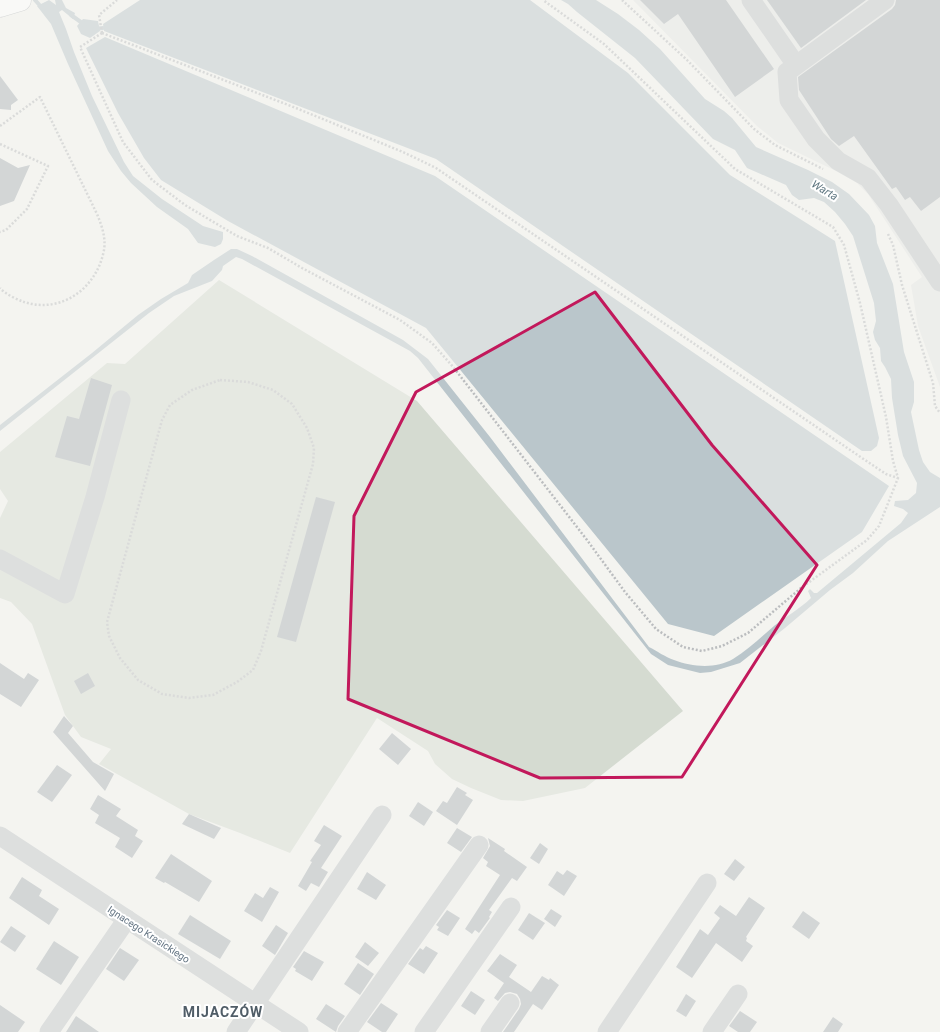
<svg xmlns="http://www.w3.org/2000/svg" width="940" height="1032" font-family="Roboto,sans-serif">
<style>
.built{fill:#e5e6e4}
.green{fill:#d5dbd1}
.water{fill:#bac6cb}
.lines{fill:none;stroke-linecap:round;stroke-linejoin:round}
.stream{stroke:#bac6cb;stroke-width:4}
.building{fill:#abb2b7}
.major-casing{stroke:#b4b8bc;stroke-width:23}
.path{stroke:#bbbdbf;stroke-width:2.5;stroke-dasharray:2 2;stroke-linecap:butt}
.minor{stroke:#c1c5c8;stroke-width:19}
.major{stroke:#fff;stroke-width:22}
.marked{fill:none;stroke:#c2185b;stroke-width:3;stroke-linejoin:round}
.labels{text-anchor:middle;stroke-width:4;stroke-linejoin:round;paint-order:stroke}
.street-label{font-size:10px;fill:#627382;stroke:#fff}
.water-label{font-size:11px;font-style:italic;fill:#5e7680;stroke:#fff}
.district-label{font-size:14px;font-weight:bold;letter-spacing:1px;fill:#505d67;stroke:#fff}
</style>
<rect width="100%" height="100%" fill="#f4f4f0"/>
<!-- built -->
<path class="built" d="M633,0H940V387L918,326L911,285L922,277L868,194L857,183L836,171L778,143L757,126Z"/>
<!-- green -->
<path class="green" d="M219,280L417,401L683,711L585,788L523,801L501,800L471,788L452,779L435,764L428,751L377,718L290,853L240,833L189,814L99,764L111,749L81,737L65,715L32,624L11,602L0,598V518L8,501L0,489V452L107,363L125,364Z"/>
<!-- water -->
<g class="water">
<path d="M49,0L56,5L55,0H62L66,8L75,13L73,19L62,10L59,12L66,29L74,52L92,96L124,162L133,176L162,199L203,226L223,232V239L221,244L215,247L198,243L188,229L157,207L131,183L121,171L108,151L68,64L51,24L37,6Z"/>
<path d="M140,0H530L628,73L730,175L835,241L879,438L877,446L871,451H862L436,159L104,31L103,24Z"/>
<path d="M561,0H596L618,14L639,30L660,49L705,99L724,111L732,118L756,147L808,170L832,182L849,194L869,215L875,226L877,243L893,284L904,352L914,382V402L911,412L919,450L923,462L930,472L940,478V507L888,541L853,573L830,590L785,628L740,663L711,672L700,673L668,665L651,654L418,358L410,351L242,259L236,257L223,266L222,270L212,281L174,296L149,313L0,431V425L92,353L138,315L161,299L188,283L192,275L214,260L231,249H237L252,256L403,340L428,359L490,437L649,647C657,651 665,657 674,660C692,667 716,669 733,659C748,650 761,637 774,626C786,616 800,609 811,598L808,591L810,589L814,593H817L901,523L908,513L903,509L894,506L895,501L908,500L916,493L917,483L903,456L898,435L892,398L891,379L885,367L881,361L880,348L875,340L873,332L876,321L874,303L853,236L845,224L835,212L824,202L814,198L799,200L792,195L786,185L747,168L735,150L713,139L635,58L577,12L568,4Z"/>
<path d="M83,19L98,21L100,31L90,38L81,34L77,26Z"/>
<path d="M105,37L435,176L889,486L862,532L714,636L668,624L426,328L228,221L161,180L144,158L118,113L86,48Z"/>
</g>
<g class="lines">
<!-- stream -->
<g class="stream">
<path d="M35,0L43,9"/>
<path d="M71,15L85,25"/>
<path d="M94,29L103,28"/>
</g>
</g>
<!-- building -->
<g class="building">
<path d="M640,0H726L774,69L735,97L678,14L664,24Z"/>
<path d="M767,0H866L801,48Z"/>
<path d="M896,0H940V197L921,211L910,197L905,200L896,187L892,189L854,136L839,146L831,139L799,90L798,77L892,9L895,5Z"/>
<path d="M0,76L18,100L11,105V110L0,109Z"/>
<path d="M0,158L18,168L30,165L14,201L0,206Z"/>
<path d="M91,378L112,385L90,466L55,457L67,416L79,419Z"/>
<path d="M316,497L335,502L296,642L277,637Z"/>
<path d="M0,663L24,679L28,673L39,680L21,707L0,694Z"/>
<path d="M88,673L95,686L81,694L74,681Z"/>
<path d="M64,716L73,726L68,733L93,762L114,774L105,791L53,732Z"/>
<path d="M392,733L411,749L398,765L379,749Z"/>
<path d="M57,765L72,775L52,802L37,792Z"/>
<path d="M457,787L467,793L465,795L473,800L457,825L436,811L443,801L447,803Z"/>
<path d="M98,795L121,809L116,816L138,830L135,836L143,841L132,858L115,847L120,838L95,823L99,815L90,809Z"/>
<path d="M418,802L433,812L424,826L409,816Z"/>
<path d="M189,814L221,828L214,839L182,824Z"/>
<path d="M324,825L342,836L321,868L328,872L319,887L311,883L306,891L298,886L312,862L310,861L321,845L314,841Z"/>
<path d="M457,828L472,837L461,852L447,843Z"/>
<path d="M488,838L505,849L504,851L527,867L517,881L512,878L489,910L492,912L489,917L490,918L479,933L475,930L472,934L465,929L500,875L486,866L488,862L483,858L490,846Z"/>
<path d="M540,843L548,849L539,864L530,858Z"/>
<path d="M171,854L212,881L199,902L165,882L164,883L155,878Z"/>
<path d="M735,859L745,867L734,881L724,874Z"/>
<path d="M567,870L577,876L564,896L548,885L557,871L563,875Z"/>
<path d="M367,872L386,885L376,900L357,889Z"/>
<path d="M22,877L42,890L39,896L59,909L49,925L9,898Z"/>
<path d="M270,887L279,892L262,922L244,911L255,893L263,898Z"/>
<path d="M749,897L765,908L746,937L747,938L746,941L753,946L742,962L716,943L692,978L676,967L700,929L708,935L720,918L714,913L720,905L736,916Z"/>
<path d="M551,909L562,916L555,927L544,919Z"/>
<path d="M447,910L460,918L448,936L437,930L439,927L436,925Z"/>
<path d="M803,911L820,923L809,939L792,927Z"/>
<path d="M529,913L545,923L533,940L518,930Z"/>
<path d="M190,915L231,941L220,959L178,934Z"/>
<path d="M276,925L288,933L275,955L262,946Z"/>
<path d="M11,926L26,936L15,952L0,942Z"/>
<path d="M54,941L79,957L61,985L36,969Z"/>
<path d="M365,942L379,953L368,966L355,957Z"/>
<path d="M426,946L438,953L424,974L408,964L420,948L423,950Z"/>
<path d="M120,948L139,960L124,981L106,969Z"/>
<path d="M304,951L324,962L312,981L295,971L296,969L293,967Z"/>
<path d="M500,954L517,965L509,977L531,992L542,976L549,980L550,978L559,985L542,1010L533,1004L514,1032H503L519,1009L521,1004L520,999L517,994L510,992L505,993L498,1001L494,998L504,983L487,971Z"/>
<path d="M358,963L374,974L360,995L344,984Z"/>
<path d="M471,991L485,1000L475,1015L461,1006Z"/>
<path d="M686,994L696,1001L686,1017L676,1011Z"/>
<path d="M381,1003L398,1014L386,1032H382L367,1022Z"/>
<path d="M326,1004L345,1016L338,1026L336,1032L316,1019Z"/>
<path d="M0,1005L25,1022L18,1032H0Z"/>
<path d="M740,1011L757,1022L750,1032H738L729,1026Z"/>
<path d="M76,1016L99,1032H66Z"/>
<path d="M833,1017L843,1024L838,1032H823Z"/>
</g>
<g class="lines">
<!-- major casing -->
<g class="major-casing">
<path id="major" d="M0,6L20,0"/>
</g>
<!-- path -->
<g class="path">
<path d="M622,0L687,60L754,129L775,145L823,169"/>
<path d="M102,33L80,47L123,142L152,180L185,205L237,236L268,248L302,268L400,320L432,343L454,368L587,540L625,592L656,629L683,647L702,651L722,646L748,633L801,588L867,540L879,526L898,478L893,461L886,417L860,303L844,245L833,227L735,169L604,44L543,0"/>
<path d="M102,33L296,108L403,152L436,168L862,458L886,474L898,478"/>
<path d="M102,33L99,15L117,0"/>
<path d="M0,126L40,97L97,214C102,226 106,238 104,250C97,288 62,314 24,302C16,299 5,294 0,288"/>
<path d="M0,144L48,166L27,209L6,230L0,232"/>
<path d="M888,234L893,245L902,285L933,383L935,406L940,413"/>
<path d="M220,380L248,382L273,390L292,404L307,428L314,448L313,464L261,651L253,670L237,682L213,695L189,698L162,694L138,680L120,658L109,636L107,622L162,420L170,405L192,390Z"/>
</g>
<!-- minor -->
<g class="minor">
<path d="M751,0L796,65"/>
<path d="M885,0L787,72L789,100L816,139L838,161L868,178L889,205L940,282"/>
<path d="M0,559L65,594L95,497L121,400"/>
<path d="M0,836L299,1032"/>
<path d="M49,1032L127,919"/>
<path d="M236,1032L382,815"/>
<path d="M347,1032L479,845"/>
<path d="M424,1032L511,907"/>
<path d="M490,1032L510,1003"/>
<path d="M607,1032L707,883"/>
<path d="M712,1032L738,994"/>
</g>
<!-- major -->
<use href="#major" class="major"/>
</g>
<!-- marked area -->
<path d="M0 0H940V1032H0ZM595,292L712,445L817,565L682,777L540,778L348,699L354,516L416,392Z" fill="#f4f4f0" fill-opacity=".55" fill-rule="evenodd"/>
<path class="marked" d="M595,292L712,445L817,565L682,777L540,778L348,699L354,516L416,392Z"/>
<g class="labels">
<!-- street labels -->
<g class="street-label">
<text transform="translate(149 934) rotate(33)" y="4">Ignacego Krasickiego</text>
</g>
<!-- water labels -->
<g class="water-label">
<text transform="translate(825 190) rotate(31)" y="4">Warta</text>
</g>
<!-- district labels -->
<g class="district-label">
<text x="223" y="1017">MIJACZÓW</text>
</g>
</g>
</svg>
